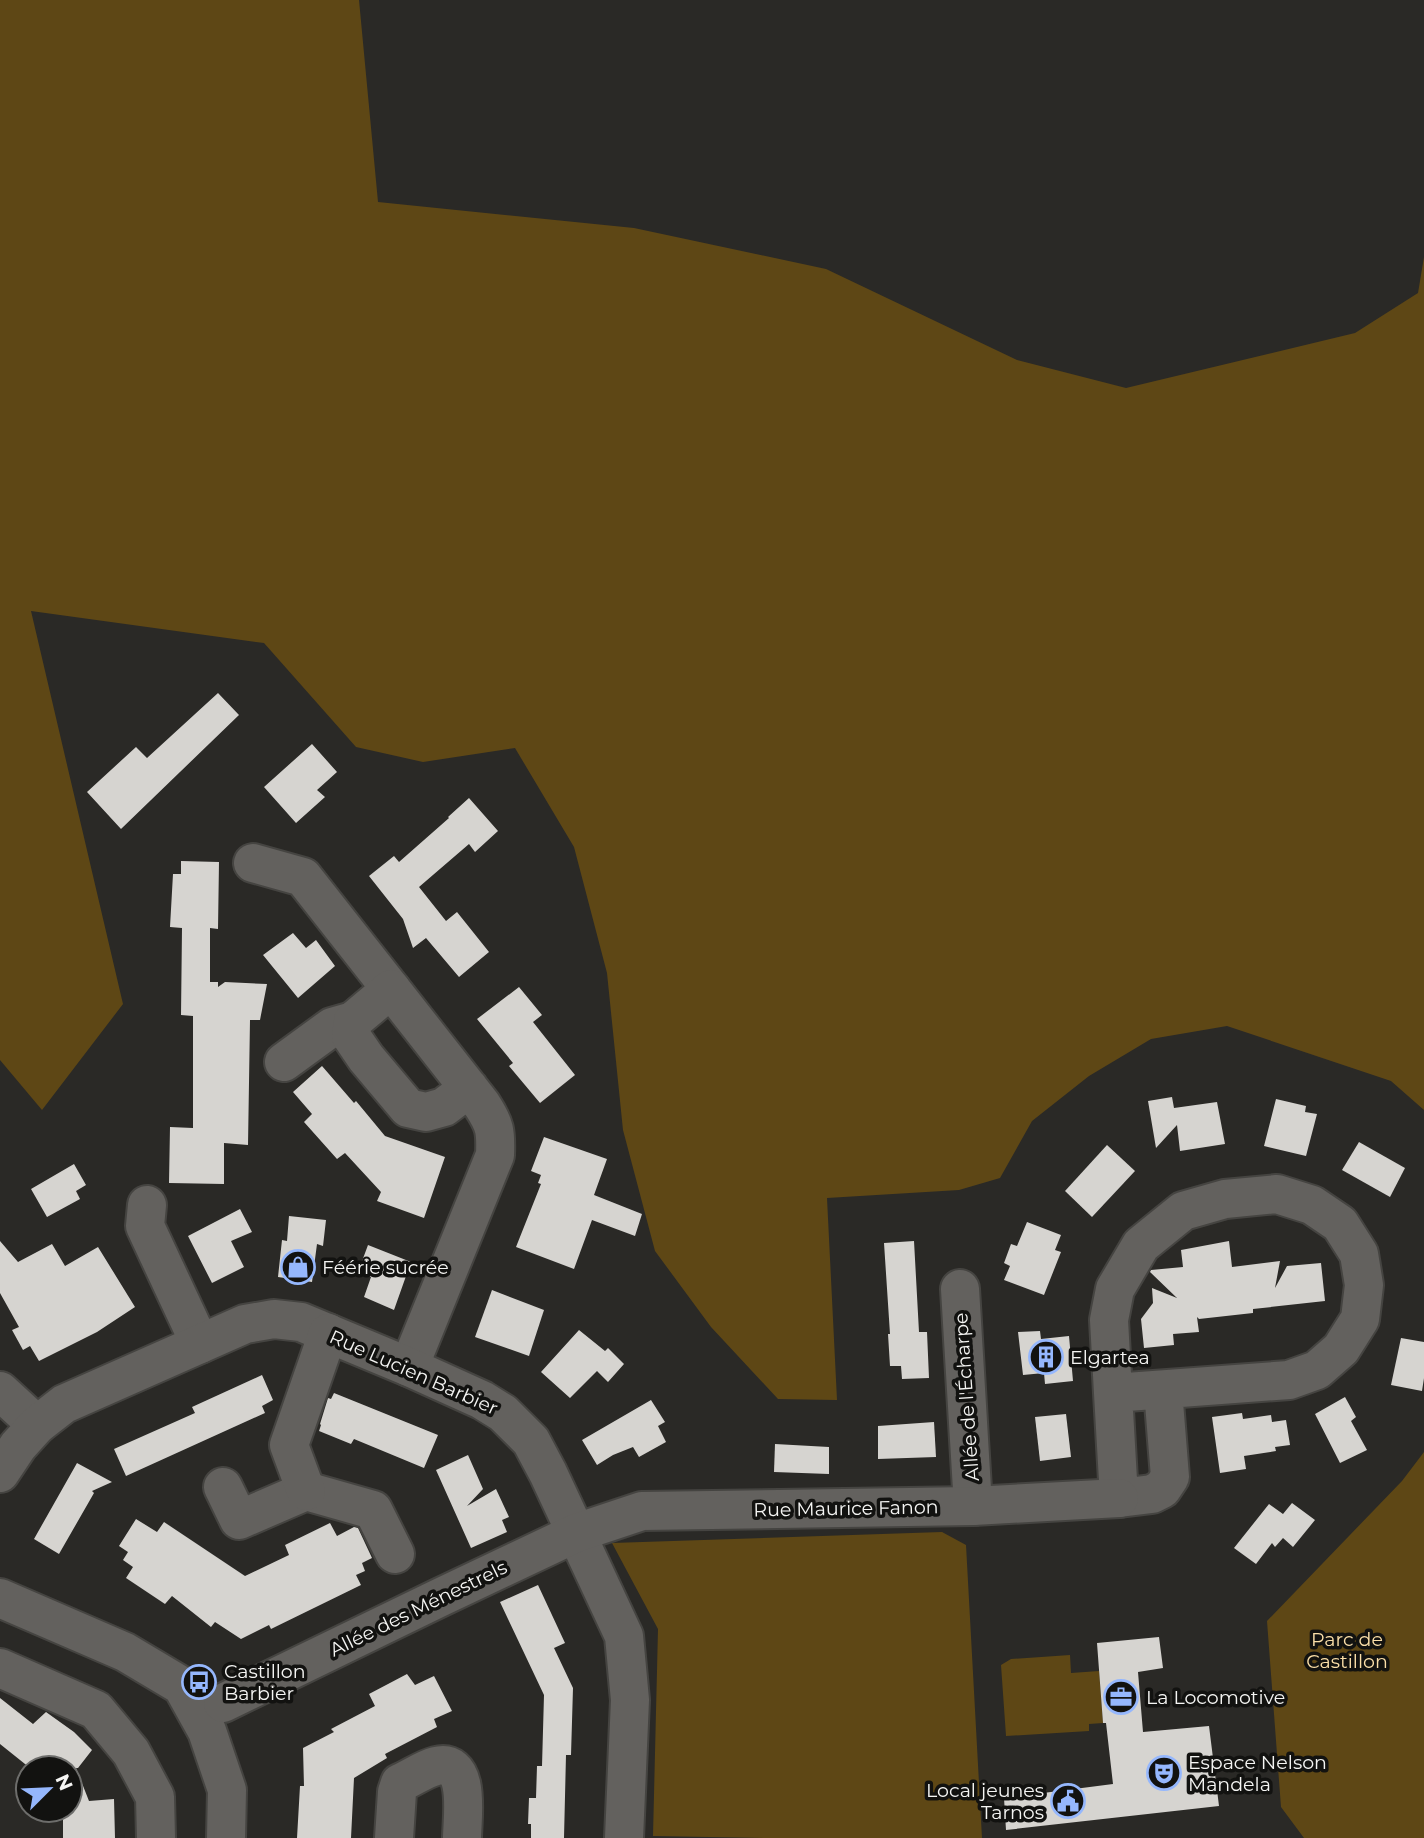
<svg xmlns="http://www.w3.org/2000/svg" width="1424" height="1838" font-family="Montserrat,sans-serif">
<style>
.green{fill:#5e4715}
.building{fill:#d6d4d0}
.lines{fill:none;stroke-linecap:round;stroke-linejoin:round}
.minor-casing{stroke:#454441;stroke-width:42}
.minor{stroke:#63615e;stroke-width:38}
.labels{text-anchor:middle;stroke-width:7;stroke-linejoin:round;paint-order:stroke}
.poi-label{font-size:19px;fill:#f5f5f3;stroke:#121210;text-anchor:start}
.street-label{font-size:19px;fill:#f5f5f3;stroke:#121210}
.park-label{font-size:19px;fill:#fbdfa8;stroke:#121210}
</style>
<rect width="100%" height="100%" fill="#2a2926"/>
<!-- green -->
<g class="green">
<path d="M0,0H359L378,202L634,228L826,269L1017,360L1126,388L1355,333L1418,293L1424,257V1110L1391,1081L1227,1026L1151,1039L1089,1076L1032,1121L1000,1178L959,1190L827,1198L837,1400L778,1399L711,1327L655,1251L623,1130L607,973L574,847L515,748L423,762L356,747L264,643L31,611L123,1004L42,1110L0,1060Z"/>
<path d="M1424,1452V1838H1304L1281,1807L1267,1621L1402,1481Z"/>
<path d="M942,1532L966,1545L982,1838H769L653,1836L658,1629L612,1543Z"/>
<path d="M1070,1655L1071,1673L1099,1671L1103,1723L1089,1724V1731L1006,1736L1001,1665L1011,1659Z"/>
</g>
<!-- building -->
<g class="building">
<path d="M218,693L239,715L121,829L87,792L136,747L147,758Z"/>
<path d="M312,744L337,772L317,790L325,797L296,823L264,787Z"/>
<path d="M469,798L498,831L475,852L469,844L419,887L446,921L457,912L489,952L459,977L426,938L413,948L403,919L369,876L394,856L399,862L449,818L448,817Z"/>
<path d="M181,861L219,862L218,929L210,928V982H218V987L225,982L267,984L260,1020H250L248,1145L224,1143V1184L169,1183L170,1127L193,1128V1016L181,1015L182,928L170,927L173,874H181Z"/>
<path d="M293,933L306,948L316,940L335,966L298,998L263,955Z"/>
<path d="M519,987L542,1015L533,1022L575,1075L540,1103L509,1066L513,1063L477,1019Z"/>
<path d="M322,1066L354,1103L356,1101L385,1136L445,1157L424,1218L377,1201L381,1192L345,1153L337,1159L304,1122L312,1114L293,1092Z"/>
<path d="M1172,1097L1174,1108L1217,1102L1225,1144L1180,1151L1177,1125L1156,1148L1148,1101Z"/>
<path d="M1276,1099L1306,1106L1305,1112L1317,1114L1306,1156L1264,1146Z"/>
<path d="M544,1137L607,1159L594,1195L642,1214L635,1236L592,1220L574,1269L516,1247L541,1184L538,1183L541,1175L531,1171Z"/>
<path d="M1359,1142L1405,1168L1390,1197L1342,1170Z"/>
<path d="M1107,1145L1135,1171L1092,1217L1065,1191Z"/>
<path d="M74,1164L86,1185L76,1191L80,1199L47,1217L31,1189Z"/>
<path d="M240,1209L252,1232L231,1241L244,1267L212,1283L188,1236Z"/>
<path d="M289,1216L326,1220L323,1246L317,1244L312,1282L278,1277L282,1240L287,1241Z"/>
<path d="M1027,1222L1061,1235L1055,1250L1061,1252L1044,1295L1004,1280L1010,1266L1004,1263L1011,1244L1017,1246Z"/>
<path d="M0,1241L18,1262L52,1244L65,1266L98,1247L135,1307L97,1332L39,1361L30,1346L23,1350L12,1330L19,1327L0,1293Z"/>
<path d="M914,1241L919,1332H927L929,1378L902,1379L901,1366H890L888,1334H890L884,1243Z"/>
<path d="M1229,1241L1232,1267L1280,1261L1275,1288L1287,1266L1321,1263L1325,1301L1253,1309V1313L1199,1319L1197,1317L1199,1332L1173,1334L1174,1345L1144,1348L1141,1319L1153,1303L1152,1288L1177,1298L1150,1272L1151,1270L1183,1267L1181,1250Z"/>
<path d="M368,1245L411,1262L394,1310L364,1297L371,1277L358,1272Z"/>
<path d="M492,1290L544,1310L529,1356L475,1337Z"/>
<path d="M579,1330L605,1351L608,1348L624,1364L608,1382L597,1371L570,1398L541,1372Z"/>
<path d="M1040,1331L1041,1339L1069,1336L1073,1381L1045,1384L1044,1373L1023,1375L1018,1332Z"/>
<path d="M1401,1338L1424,1342V1378L1422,1391L1391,1385Z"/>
<path d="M262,1375L273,1400L262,1406L265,1413L126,1476L114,1449L195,1413L192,1407Z"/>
<path d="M334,1393L438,1435L424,1468L354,1439L351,1444L319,1431L321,1425L320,1424L328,1398L331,1399Z"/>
<path d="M1345,1397L1356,1417L1351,1421L1367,1450L1340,1463L1315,1414Z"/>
<path d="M651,1400L665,1422L658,1426L666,1442L639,1457L633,1447L613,1455L597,1465L582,1440Z"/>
<path d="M1242,1413L1243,1419L1271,1415L1272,1422L1286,1420L1290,1445L1275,1447L1276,1451L1244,1456L1246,1469L1220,1473L1212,1417Z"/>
<path d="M1066,1414L1071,1457L1040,1461L1035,1417Z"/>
<path d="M934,1422L936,1457L878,1459V1426Z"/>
<path d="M775,1444L829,1447V1474L774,1472Z"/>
<path d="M468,1455L483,1489L467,1506L496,1489L509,1517L502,1520L507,1532L471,1548L436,1470Z"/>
<path d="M77,1463L112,1482L92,1491L94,1493L59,1554L34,1539Z"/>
<path d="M1292,1503L1315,1520L1293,1547L1283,1538L1275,1547L1272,1543L1256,1564L1234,1548L1269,1504L1283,1514Z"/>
<path d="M136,1519L157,1532L164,1522L245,1576L289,1555L285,1545L330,1523L337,1536L354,1527L358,1528L372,1558L362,1563L365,1571L356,1575L361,1585L271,1629L269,1625L241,1639L215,1622L211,1627L172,1596L165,1604L126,1578L133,1567L123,1560L128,1552L119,1546Z"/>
<path d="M538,1585L565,1643L554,1648L573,1688L571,1755H566L564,1838H531V1824H528L529,1798H536L537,1766H542L544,1695L500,1602Z"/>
<path d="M1159,1637L1163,1668L1138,1672L1143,1732L1209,1726L1219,1806L1006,1830L1004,1798L1113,1784L1106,1723H1103L1097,1643Z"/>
<path d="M407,1674L415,1685L434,1676L452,1711L434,1719L437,1727L385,1754L387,1758L354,1778L351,1838H297L300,1786H304L303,1748L334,1732L331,1729L375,1706L369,1694Z"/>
<path d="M0,1698L33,1724L46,1712L74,1732L92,1750L78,1768H76L89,1801L114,1799L115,1838H63V1810H70V1768H30L0,1744Z"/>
</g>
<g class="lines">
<!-- minor casing -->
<g class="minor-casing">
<g id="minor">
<path d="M253,863L303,877L391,989"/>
<path d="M284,1062L332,1027L353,1021"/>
<path d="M147,1205L145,1226L200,1344"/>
<path d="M960,1289L973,1506"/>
<path d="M409,1367L495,1155C496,1131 495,1125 482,1105L391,989L353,1021L351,1036L366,1058L408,1108L426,1112L444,1107L469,1088"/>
<path d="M0,1391L37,1425"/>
<path d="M1113,1393L1289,1380L1317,1370L1341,1349L1360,1319L1364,1285L1359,1254L1340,1224L1312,1205L1277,1194L1225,1199L1183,1211L1141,1245L1115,1289L1109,1320L1113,1393L1119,1498L1152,1494L1162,1489L1170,1477L1163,1390"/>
<path d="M0,1473L18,1446L37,1425L64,1404L245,1324L274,1319L301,1322L409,1367L482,1400L503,1413L531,1441L548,1473L624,1636L630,1700L624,1838"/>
<path d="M223,1487L239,1520L306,1491L373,1510L395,1554"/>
<path d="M306,1491L289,1445L328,1333"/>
<path d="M0,1598L125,1652L182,1686L207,1731L227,1790L226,1838"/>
<path d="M0,1668L96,1710L131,1752L155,1797L156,1838"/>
<path d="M223,1703L441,1597L576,1533L642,1511L973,1506L1119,1498"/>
<path d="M394,1838L397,1792L400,1783C412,1778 424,1769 436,1766C472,1757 462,1819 462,1838"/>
</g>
</g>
<!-- minor -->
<use href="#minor" class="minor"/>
</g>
<!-- icons -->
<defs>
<g id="shop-ring" transform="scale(1.75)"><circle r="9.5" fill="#121210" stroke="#95b7fd" stroke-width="1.5"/><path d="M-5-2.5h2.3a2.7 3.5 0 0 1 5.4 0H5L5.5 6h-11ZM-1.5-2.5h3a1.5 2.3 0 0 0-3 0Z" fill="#95b7fd"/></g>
<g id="building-ring" transform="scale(1.75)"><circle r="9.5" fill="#121210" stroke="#95b7fd" stroke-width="1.5"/><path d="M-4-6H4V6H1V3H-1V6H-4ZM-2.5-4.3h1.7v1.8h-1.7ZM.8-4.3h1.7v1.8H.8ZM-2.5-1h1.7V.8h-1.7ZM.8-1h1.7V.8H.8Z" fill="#95b7fd"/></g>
<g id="bus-ring" transform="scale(1.75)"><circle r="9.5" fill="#121210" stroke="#95b7fd" stroke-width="1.5"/><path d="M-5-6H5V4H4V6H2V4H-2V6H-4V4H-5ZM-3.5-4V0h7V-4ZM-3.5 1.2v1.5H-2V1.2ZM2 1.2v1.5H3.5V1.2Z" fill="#95b7fd"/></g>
<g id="office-ring" transform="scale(1.75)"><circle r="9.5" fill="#121210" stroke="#95b7fd" stroke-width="1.5"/><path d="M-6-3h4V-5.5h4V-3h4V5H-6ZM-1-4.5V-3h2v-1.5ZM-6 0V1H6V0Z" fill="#95b7fd"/></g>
<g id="theatre-ring" transform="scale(1.75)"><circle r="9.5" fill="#121210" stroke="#95b7fd" stroke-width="1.5"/><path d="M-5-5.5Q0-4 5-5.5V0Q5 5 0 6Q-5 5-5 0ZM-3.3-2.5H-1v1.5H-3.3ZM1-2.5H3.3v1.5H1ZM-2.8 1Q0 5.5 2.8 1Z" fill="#95b7fd"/></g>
<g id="civic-ring" transform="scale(1.75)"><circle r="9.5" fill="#121210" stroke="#95b7fd" stroke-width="1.5"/><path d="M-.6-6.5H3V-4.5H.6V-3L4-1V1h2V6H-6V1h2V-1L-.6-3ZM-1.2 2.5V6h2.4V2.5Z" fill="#95b7fd"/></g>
</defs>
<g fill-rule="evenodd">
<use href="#shop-ring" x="298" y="1267"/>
<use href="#building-ring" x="1046" y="1357"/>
<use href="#bus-ring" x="199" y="1682"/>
<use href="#office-ring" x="1121" y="1697"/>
<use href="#theatre-ring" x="1164" y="1773"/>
<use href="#civic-ring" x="1068" y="1801"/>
</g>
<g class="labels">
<!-- poi labels -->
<g class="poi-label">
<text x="322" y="1274">Féérie sucrée</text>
<text x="1070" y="1364">Elgartea</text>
<text x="224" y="1678">Castillon<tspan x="224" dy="22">Barbier</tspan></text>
<text x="1146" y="1704">La Locomotive</text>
<text x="1188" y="1769">Espace Nelson<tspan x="1188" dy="22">Mandela</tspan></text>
<text x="1044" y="1797" text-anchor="end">Local jeunes<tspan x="1044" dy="22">Tarnos</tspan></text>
</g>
<!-- street labels -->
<g class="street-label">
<text transform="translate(414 1372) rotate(24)" y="7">Rue Lucien Barbier</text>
<text transform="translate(966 1397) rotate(-94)" y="7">Allée de l'Écharpe</text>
<text transform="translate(846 1508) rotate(-1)" y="7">Rue Maurice Fanon</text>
<text transform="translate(418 1608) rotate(-26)" y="7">Allée des Ménestrels</text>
</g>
<!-- park labels -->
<g class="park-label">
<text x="1347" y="1646">Parc de<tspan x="1347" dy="22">Castillon</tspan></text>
</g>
</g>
<!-- north arrow -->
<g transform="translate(49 1789) rotate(66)"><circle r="33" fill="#121210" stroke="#6d6d6b" stroke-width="2"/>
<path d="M0-5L12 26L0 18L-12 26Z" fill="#95b7fd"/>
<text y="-10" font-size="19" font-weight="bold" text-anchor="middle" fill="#f5f5f3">N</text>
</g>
</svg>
